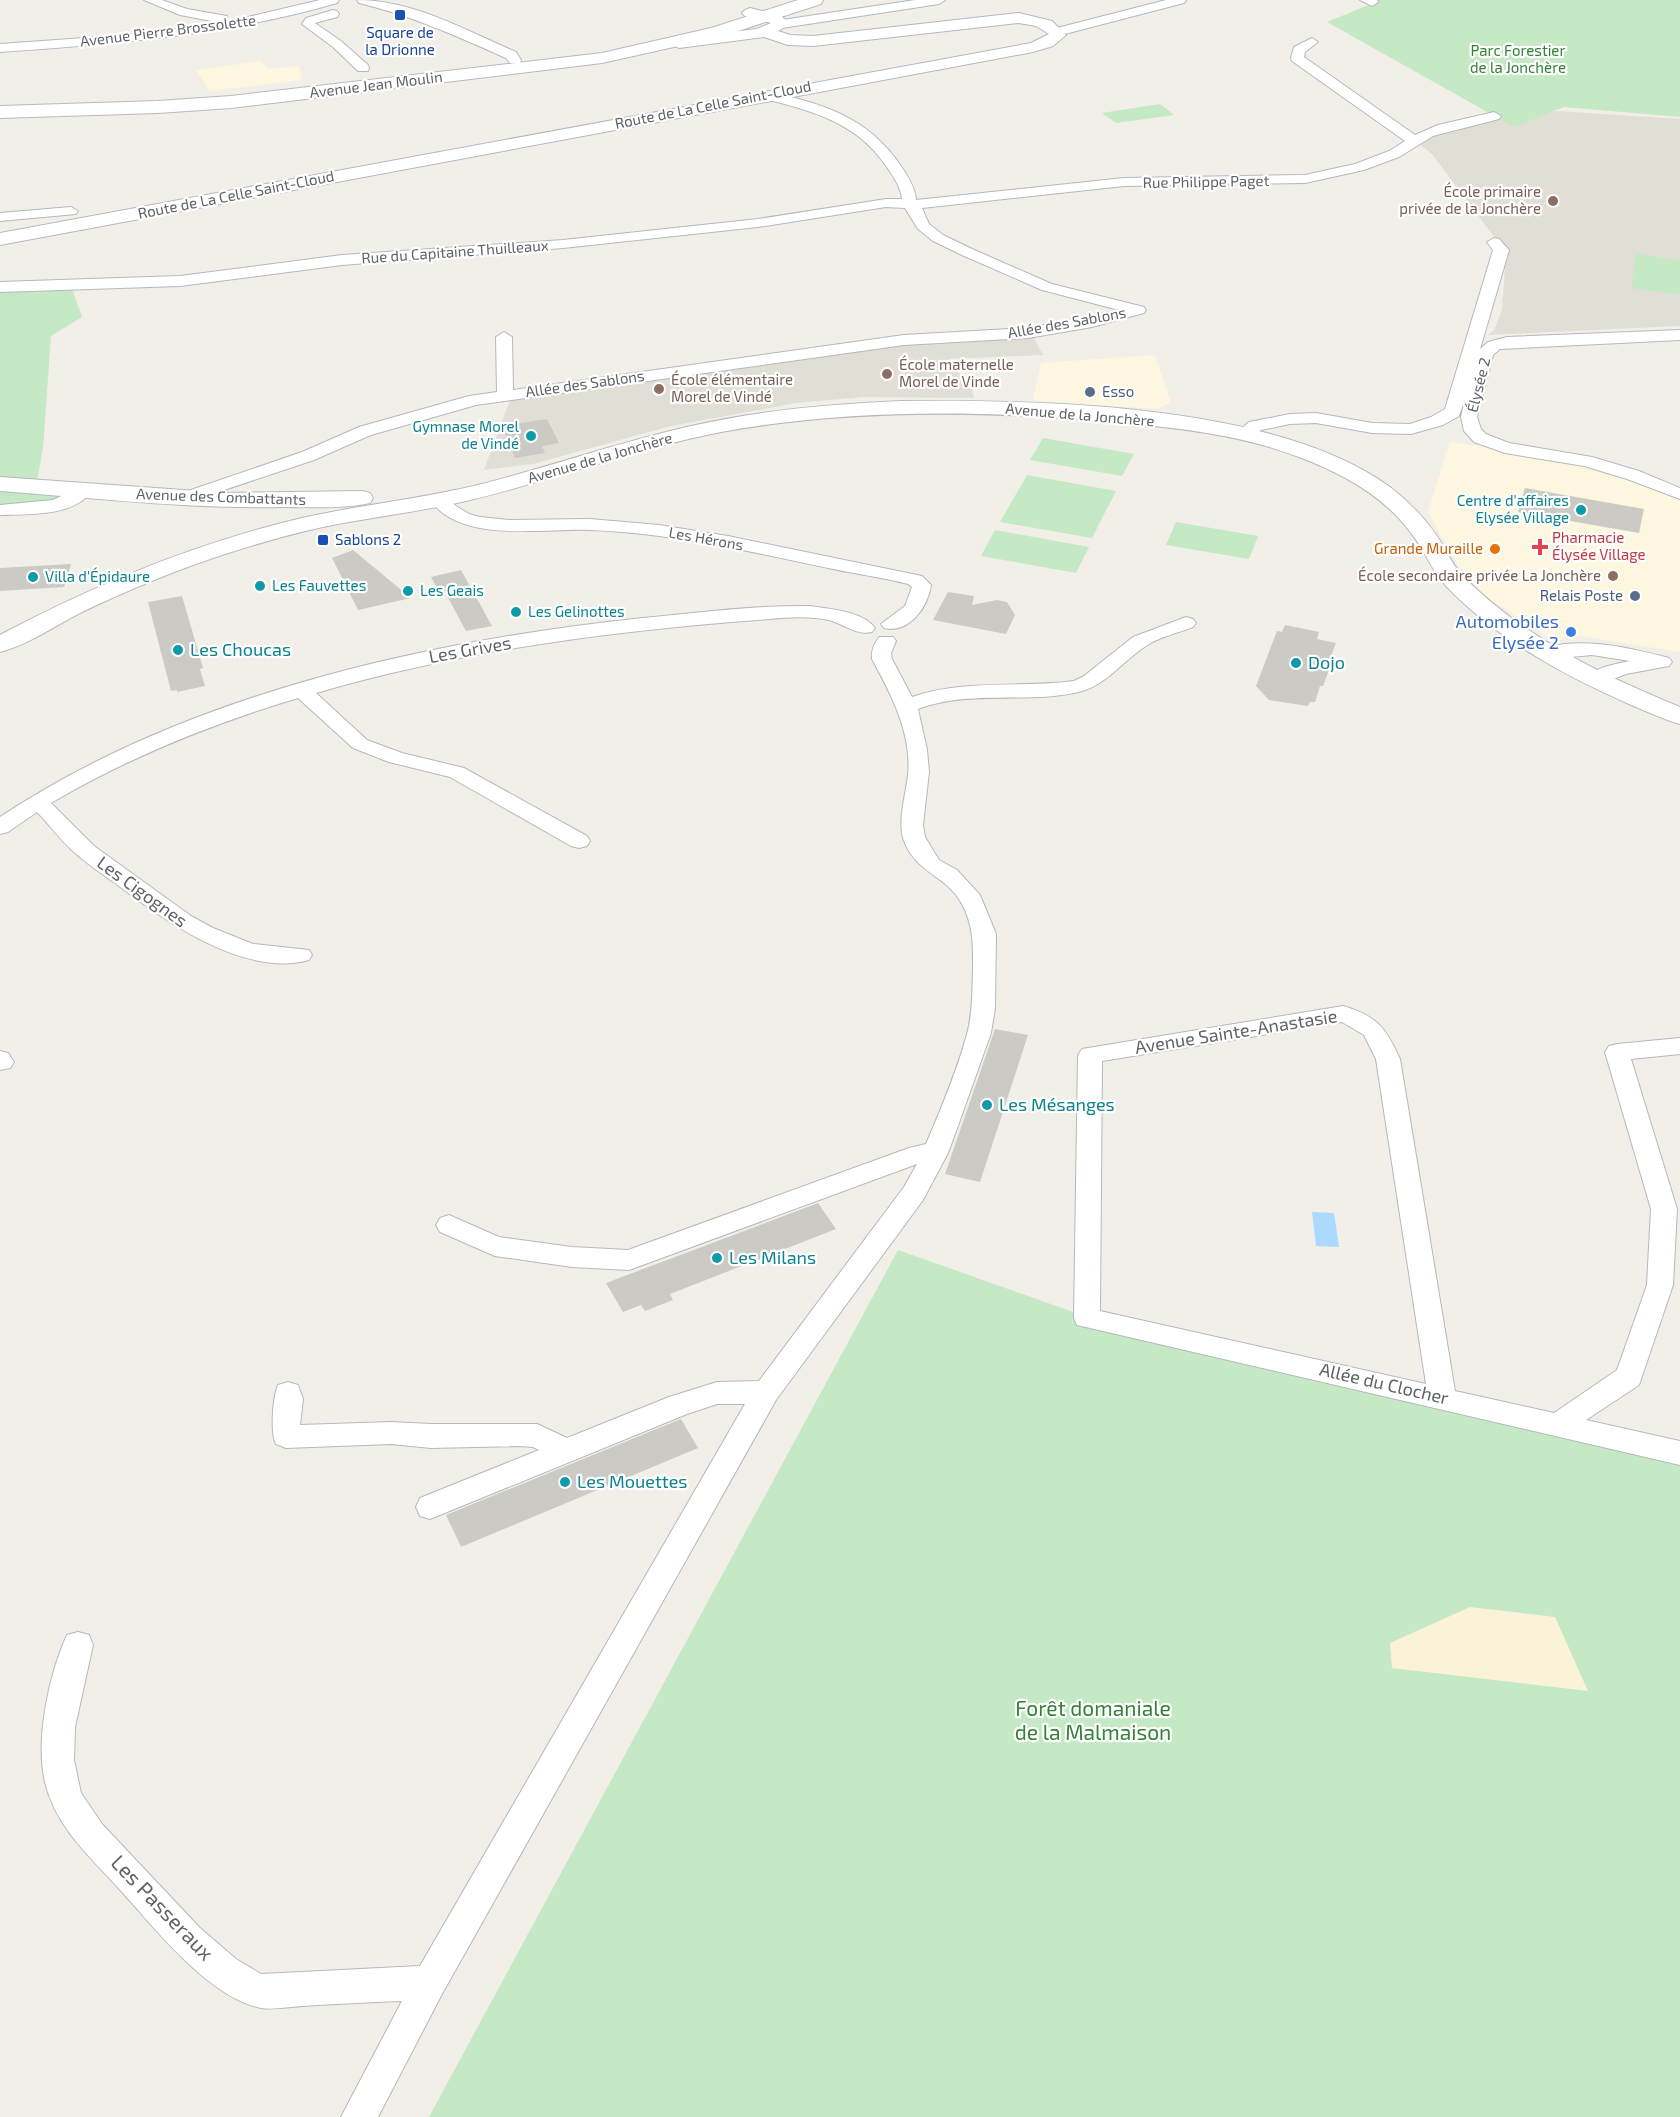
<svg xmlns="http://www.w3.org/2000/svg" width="1680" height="2117" font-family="'Exo 2',sans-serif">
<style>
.commercial{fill:#fef7e0}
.education{fill:#e1ded6}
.green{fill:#c5e8c5}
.sand{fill:#fbf3d9}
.water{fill:#aadaff}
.building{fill:#cccac5}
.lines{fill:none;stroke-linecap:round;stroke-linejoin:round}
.minor-casing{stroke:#b5b8bc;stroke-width:2}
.tertiary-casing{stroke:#b5b8bc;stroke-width:2}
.secondary-casing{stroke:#b6babf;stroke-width:2}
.minor{fill:#fff;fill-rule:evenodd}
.tertiary{fill:#fff;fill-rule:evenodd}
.secondary{fill:#fff;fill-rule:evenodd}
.transit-dot{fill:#1a4fb4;stroke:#fff;stroke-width:2}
.education-dot{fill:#8d6e63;stroke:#fff;stroke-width:2}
.service-dot{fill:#5c6f8a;stroke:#fff;stroke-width:2}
.culture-dot{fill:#0f9aa8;stroke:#fff;stroke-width:2}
.health-dot{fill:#e0444e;stroke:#fff;stroke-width:2}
.food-dot{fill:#e8710a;stroke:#fff;stroke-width:2}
.shop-dot{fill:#3f7fe0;stroke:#fff;stroke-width:2}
.labels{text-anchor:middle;stroke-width:4.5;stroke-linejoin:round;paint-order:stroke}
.far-street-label{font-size:15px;fill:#5f6368;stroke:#fff}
.far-transit-label{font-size:15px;fill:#164399;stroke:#fff}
.far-park-label{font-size:15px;fill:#348238;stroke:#fff}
.far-education-label{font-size:15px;fill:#785e54;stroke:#fff;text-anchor:end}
.far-service-label{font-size:15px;fill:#4e5e75;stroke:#fff;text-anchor:start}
.far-culture-label{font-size:15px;fill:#0d838f;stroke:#fff;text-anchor:start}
.far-health-label{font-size:15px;fill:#be3a42;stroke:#fff;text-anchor:start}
.far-food-label{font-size:15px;fill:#c56008;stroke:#fff;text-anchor:end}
.shop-label{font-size:18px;fill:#366cbe;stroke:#fff;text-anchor:end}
.culture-label{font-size:18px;fill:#0d838f;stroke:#fff;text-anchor:start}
.street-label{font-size:18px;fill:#5f6368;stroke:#fff}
.near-park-label{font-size:21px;fill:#348238;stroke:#fff}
.near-street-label{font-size:21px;fill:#5f6368;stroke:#fff}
</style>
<rect width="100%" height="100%" fill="#f1efe8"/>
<!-- commercial -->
<g class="commercial">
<path d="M261,61L269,69L299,66L302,80L210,91L196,70Z"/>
<path d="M1155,355L1171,402L1157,409L1033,400L1041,363Z"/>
<path d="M1450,442L1588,463L1680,497V652L1573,635L1554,641L1482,594L1459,567L1428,512Z"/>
</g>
<!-- education -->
<g class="education">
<path d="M1557,111L1680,119V326L1488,335L1494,330L1502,310L1506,253L1432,154L1417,142L1441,129L1498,118Z"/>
<path d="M1034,338L1043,355L949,359L971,386L974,398L863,397L796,403L671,426L533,464L484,470L510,400L896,344Z"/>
</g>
<!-- green -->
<g class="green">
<path d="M1374,0H1680V117L1564,107L1514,127L1327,22L1376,2Z"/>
<path d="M1160,104L1174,115L1116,123L1102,113Z"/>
<path d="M1636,254L1680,260V295L1631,288Z"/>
<path d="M72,289L82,317L51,336L43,448L37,481L0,479V292Z"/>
<path d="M1043,438L1134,454L1122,476L1030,460Z"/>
<path d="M1027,475L1116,491L1092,538L1000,522Z"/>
<path d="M0,487L67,491L61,500L0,506Z"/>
<path d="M1176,522L1258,536L1249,559L1166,545Z"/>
<path d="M995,530L1089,547L1076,573L981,556Z"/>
<path d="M898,1250L1076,1313L1680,1463V2117H429Z"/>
</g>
<!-- sand -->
<path class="sand" d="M1470,1607L1555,1617L1588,1691L1392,1668L1390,1643Z"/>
<!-- water -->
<path class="water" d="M1312,1212L1334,1213L1339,1247L1316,1246Z"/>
<!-- building -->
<g class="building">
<path d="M547,419L559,443L542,446L545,453L515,458L505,433L518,431L515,424Z"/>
<path d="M1525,488L1644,509L1639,533L1518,512Z"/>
<path d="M353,550L411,598L358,610L332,558Z"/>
<path d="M71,564L64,587L0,591V568Z"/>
<path d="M461,570L492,626L466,631L445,592L440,593L431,577Z"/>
<path d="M948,592L974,596L972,605L997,600L1007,602L1015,615L1006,634L933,620Z"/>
<path d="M182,596L203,668L200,669L205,686L177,692V690L171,691L148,602Z"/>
<path d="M1285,625L1319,632L1317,639L1336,643L1326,669L1329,670L1323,686H1320L1315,702H1310L1308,706L1269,700L1256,686L1277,631L1282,632Z"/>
<path d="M995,1029L1028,1035L980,1182L945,1174Z"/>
<path d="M818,1203L836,1229L670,1294L673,1300L645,1311L641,1305L623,1312L606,1283Z"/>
<path d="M681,1419L698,1448L461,1547L446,1515Z"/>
</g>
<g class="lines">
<!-- minor casing -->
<g class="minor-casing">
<g id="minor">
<path d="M144,0H162L187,9L227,16V22L320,0H339L337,3C227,35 115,44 0,52V44L126,35L222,23L180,15Z"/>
<path d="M357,0C413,0 465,30 516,52L521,60L520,63H510L506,58C456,36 413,16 359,3Z"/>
<path d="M915,0H945L939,4L782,28L776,24L782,20Z"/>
<path d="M1166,0H1186L1184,3L1057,36L1051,32L1053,29Z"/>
<path d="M1360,0H1377L1378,2L1372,6Z"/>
<path d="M333,10L337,11L339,14L337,17L315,23L341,41L368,65L369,68L368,71H358L333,47L302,24L306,18Z"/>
<path d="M1312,38L1318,42L1305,52L1304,57L1415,135L1438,125L1494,112L1501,116L1499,119L1433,136L1399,157L1364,170L1305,183L1124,186L922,208L929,224L943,235L972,249L1052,284L1144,307L1146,310L1144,313L1092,327L1028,338L904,345L476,405L371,435L314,460L188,502L182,501L179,497L182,493L302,452L359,427L469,396L497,392L496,337L504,332L512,337L513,390L904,335L1028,328L1119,310L1042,290L962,255L933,241L918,229L905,208L886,207L758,227L563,248L342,265L180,286L0,292V282L180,276L342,255L563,240L758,219L886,199H902C901,188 893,175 886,166C857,122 810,110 761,98L759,95L766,91C823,104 867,116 901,166C907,175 916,189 916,200L1124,178L1305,175L1355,164L1389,151L1405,141L1292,61L1291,58L1294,47Z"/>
<path d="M71,207L78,211L76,214L0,221V213Z"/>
<path d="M1494,238L1499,239L1509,250L1480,349L1488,342L1507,337L1680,330V340L1500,349L1493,355L1477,417L1481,429L1486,434L1509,443L1592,457L1639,471L1680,488V499L1627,479L1584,466L1505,453L1474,442L1464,431L1461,417L1465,399L1459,416L1443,425L1411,434L1372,433L1316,423L1290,424L1261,430L1252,437H1240L1237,433L1249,422L1290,414L1316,413L1372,423L1410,424L1431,417L1445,409L1493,250L1487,242Z"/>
<path d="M84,485L90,486L93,490C74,517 29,514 0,515V505L53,500Z"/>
<path d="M439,495L445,496L456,506L469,514L480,517L509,520L590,519L659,525L728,536L922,576L931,585C928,607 909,634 884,628L881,624L905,606L912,587L908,584C882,577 855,574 828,568C749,551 670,533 590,530C543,528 461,544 430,500L433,496Z"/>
<path d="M810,606C829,609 863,611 875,628L872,632C857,636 844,624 829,620C810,616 789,617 770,619C616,630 464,650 316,693L367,740L402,753L464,768L587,836L590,841L587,846L579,848L571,846L450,777L389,762L353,748L298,698C212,724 129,757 51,803L94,846L191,916L213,928L253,944L309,950L312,955L309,960C244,978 163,920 115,883C101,873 87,864 74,852C60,840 50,825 37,812L8,832L0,834V817C184,695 425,641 643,618C698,613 755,605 810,606Z"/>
<path d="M1186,617L1193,619L1196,623L1193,627C1178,633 1159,637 1146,646C1124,660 1107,684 1082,691C1030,705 972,689 918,709L927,750L929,772L923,825L925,837L939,860L957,870L980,895L996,934L995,1008L991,1033L959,1123L948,1153L923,1200L776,1400L442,1994L378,2117H341L402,2001C368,2002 335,2004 302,2006C289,2007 273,2010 261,2008C210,1998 156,1930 123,1893C93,1859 56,1829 45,1782C35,1740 49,1674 67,1635L78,1632L89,1635L93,1645L75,1727L74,1760L81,1793L102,1824L200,1928L236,1959L261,1974L420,1966L745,1404H717L687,1414L430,1519L420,1516L416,1507L420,1498L539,1450L533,1447L519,1446L431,1448L391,1444L286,1448L276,1444C270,1433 273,1396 278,1385L288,1382L298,1385L303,1399L300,1425L391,1422L431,1424H537L567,1438L669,1397L717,1382L759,1381L904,1187L917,1164L629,1270L572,1267L495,1256L440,1232L436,1225L440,1218L449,1215L499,1237L572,1247L628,1250L909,1148L926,1144C941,1109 957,1071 967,1034C973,1013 972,991 973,970C973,945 974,927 962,904C947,875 915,874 903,838C898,818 906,794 908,775C912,733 891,694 872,659C871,651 874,644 879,637H893L896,641L891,653L892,659L912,697C963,679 1020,688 1074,681L1084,676L1133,637Z"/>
<path d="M1564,644C1600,641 1634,649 1669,658L1672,662L1669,666L1626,674L1595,686L1588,684L1585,680C1594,667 1616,664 1630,661L1592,655L1550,659L1543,657L1540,653L1543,649Z"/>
<path d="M1343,1006C1377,1016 1386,1028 1400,1059L1455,1391L1554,1413L1617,1370L1647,1285L1651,1209L1605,1052L1609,1046L1617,1044L1680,1038V1054L1631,1059L1677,1209L1673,1285L1639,1385L1586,1420L1680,1441V1465L1077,1325L1074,1318L1078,1055L1082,1049ZM1342,1022L1364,1035L1376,1059L1426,1384L1100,1311L1102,1061Z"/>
<path d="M0,1051L8,1053L14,1062L10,1068L0,1070Z"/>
</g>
</g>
<!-- tertiary casing -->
<g class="tertiary-casing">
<g id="tertiary">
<path d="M750,8L781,16L790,24L778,31L790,35L813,36L1019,13L1052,21L1066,35L1053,46L1033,52L0,245V233L1031,43L1049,34L1036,26L1019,23L813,46L788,45L764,37L679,48L671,43L679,38L757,29L771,23L745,16L742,13L745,10Z"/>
<path d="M902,401C1042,400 1274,403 1390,487C1408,501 1424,517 1437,536C1446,550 1452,565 1464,577C1524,638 1602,675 1680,707V724C1662,719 1646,711 1629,704C1563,675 1497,639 1446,586C1431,570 1425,550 1411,533C1384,496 1342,473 1299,457C1237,433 1169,427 1103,421C976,410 847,409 721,432C634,449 551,481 466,501C427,510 388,515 349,522C307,529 266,541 225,554C176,570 128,590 82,612C56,625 28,645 0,652V635C96,584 196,543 302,518C360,505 420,499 478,485C550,467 619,442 691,426C761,410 831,404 902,401Z"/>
<path d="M0,477L226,493L362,491L370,493L373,498L370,503C343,509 311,507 283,507C189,509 94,498 0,491Z"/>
</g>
</g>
<!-- secondary casing -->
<g class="secondary-casing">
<path id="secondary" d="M798,0H823L821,4L723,36L602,63L231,108L158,113L0,118V106L158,101L231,96L602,53L711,28Z"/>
</g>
<!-- minor -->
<use href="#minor" class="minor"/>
<!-- tertiary -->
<use href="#tertiary" class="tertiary"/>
<!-- secondary -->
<use href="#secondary" class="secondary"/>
</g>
<!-- markers -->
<g class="transit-dot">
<rect x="394" y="9" width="12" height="12" rx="3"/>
<rect x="317" y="534" width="12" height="12" rx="3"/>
</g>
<g class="education-dot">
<circle cx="1553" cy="201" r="6"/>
<circle cx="887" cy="374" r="6"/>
<circle cx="659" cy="389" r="6"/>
<circle cx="1613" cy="576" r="6"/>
</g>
<g class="service-dot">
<circle cx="1090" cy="392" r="6"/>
<circle cx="1635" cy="596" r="6"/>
</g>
<g class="culture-dot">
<circle cx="531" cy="436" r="6"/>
<circle cx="1581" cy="510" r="6"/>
<circle cx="33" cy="577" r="6"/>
<circle cx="260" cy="586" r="6"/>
<circle cx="408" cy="591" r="6"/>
<circle cx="516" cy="612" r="6"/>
<circle cx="178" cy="650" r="6"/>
<circle cx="1296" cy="663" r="6"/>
<circle cx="987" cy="1105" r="6"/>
<circle cx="717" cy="1258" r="6"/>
<circle cx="565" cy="1482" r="6"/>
</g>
<path class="health-dot" d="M1537 538h6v6h6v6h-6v6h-6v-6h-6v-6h6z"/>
<circle class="food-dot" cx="1495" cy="549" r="6"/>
<circle class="shop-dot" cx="1571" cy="632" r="6"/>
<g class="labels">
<!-- far-street labels -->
<g class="far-street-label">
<text transform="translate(168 31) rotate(-7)" y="5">Avenue Pierre Brossolette</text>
<text transform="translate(376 85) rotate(-7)" y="5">Avenue Jean Moulin</text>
<text transform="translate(713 105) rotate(-11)" y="5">Route de La Celle Saint-Cloud</text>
<text transform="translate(1206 182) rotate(-1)" y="5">Rue Philippe Paget</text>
<text transform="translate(236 195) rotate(-11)" y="5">Route de La Celle Saint-Cloud</text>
<text transform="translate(455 252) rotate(-4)" y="5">Rue du Capitaine Thuilleaux</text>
<text transform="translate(1067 323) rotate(-10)" y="5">Allée des Sablons</text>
<text transform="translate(585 384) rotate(-8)" y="5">Allée des Sablons</text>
<text transform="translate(1479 385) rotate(-76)" y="5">Élysée 2</text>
<text transform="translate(1080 415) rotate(5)" y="5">Avenue de la Jonchère</text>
<text transform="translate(600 458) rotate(-16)" y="5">Avenue de la Jonchère</text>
<text transform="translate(221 497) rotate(2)" y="5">Avenue des Combattants</text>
<text transform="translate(706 539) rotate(10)" y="5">Les Hérons</text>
</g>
<!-- far-transit labels -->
<g class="far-transit-label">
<text x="400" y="38">Square de<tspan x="400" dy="17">la Drionne</tspan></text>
<text x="335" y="545" text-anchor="start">Sablons 2</text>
</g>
<!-- far-park labels -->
<g class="far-park-label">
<text x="1518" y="56">Parc Forestier<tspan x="1518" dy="17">de la Jonchère</tspan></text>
</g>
<!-- far-education labels -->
<g class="far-education-label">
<text x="1541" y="197">École primaire<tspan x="1541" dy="17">privée de la Jonchère</tspan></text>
<text x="899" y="370" text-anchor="start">École maternelle<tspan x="899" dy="17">Morel de Vinde</tspan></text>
<text x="671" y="385" text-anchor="start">École élémentaire<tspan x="671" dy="17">Morel de Vindé</tspan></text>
<text x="1601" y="581">École secondaire privée La Jonchère</text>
</g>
<!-- far-service labels -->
<g class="far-service-label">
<text x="1102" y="397">Esso</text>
<text x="1623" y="601" text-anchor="end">Relais Poste</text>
</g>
<!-- far-culture labels -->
<g class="far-culture-label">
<text x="519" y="432" text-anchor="end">Gymnase Morel<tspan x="519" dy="17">de Vindé</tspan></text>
<text x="1569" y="506" text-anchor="end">Centre d'affaires<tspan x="1569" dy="17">Elysée Village</tspan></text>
<text x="45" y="582">Villa d'Épidaure</text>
<text x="272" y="591">Les Fauvettes</text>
<text x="420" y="596">Les Geais</text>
<text x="528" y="617">Les Gelinottes</text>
</g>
<!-- far-health labels -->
<g class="far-health-label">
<text x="1552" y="543">Pharmacie<tspan x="1552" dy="17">Élysée Village</tspan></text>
</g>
<!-- far-food labels -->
<g class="far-food-label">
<text x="1483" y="554">Grande Muraille</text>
</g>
<!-- shop labels -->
<g class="shop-label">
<text x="1559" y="628">Automobiles<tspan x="1559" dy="21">Elysée 2</tspan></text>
</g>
<!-- culture labels -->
<g class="culture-label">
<text x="190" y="656">Les Choucas</text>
<text x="1308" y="669">Dojo</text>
<text x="999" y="1111">Les Mésanges</text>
<text x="729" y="1264">Les Milans</text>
<text x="577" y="1488">Les Mouettes</text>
</g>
<!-- street labels -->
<g class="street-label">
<text transform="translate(470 650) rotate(-10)" y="6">Les Grives</text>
<text transform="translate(142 892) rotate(36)" y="6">Les Cigognes</text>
<text transform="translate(1236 1032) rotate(-9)" y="6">Avenue Sainte-Anastasie</text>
<text transform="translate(1384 1384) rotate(13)" y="6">Allée du Clocher</text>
</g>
<!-- near-park labels -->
<g class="near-park-label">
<text x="1093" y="1716">Forêt domaniale<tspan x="1093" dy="24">de la Malmaison</tspan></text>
</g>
<!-- near-street labels -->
<g class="near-street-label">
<text transform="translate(162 1908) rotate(46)" y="7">Les Passeraux</text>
</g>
</g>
</svg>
